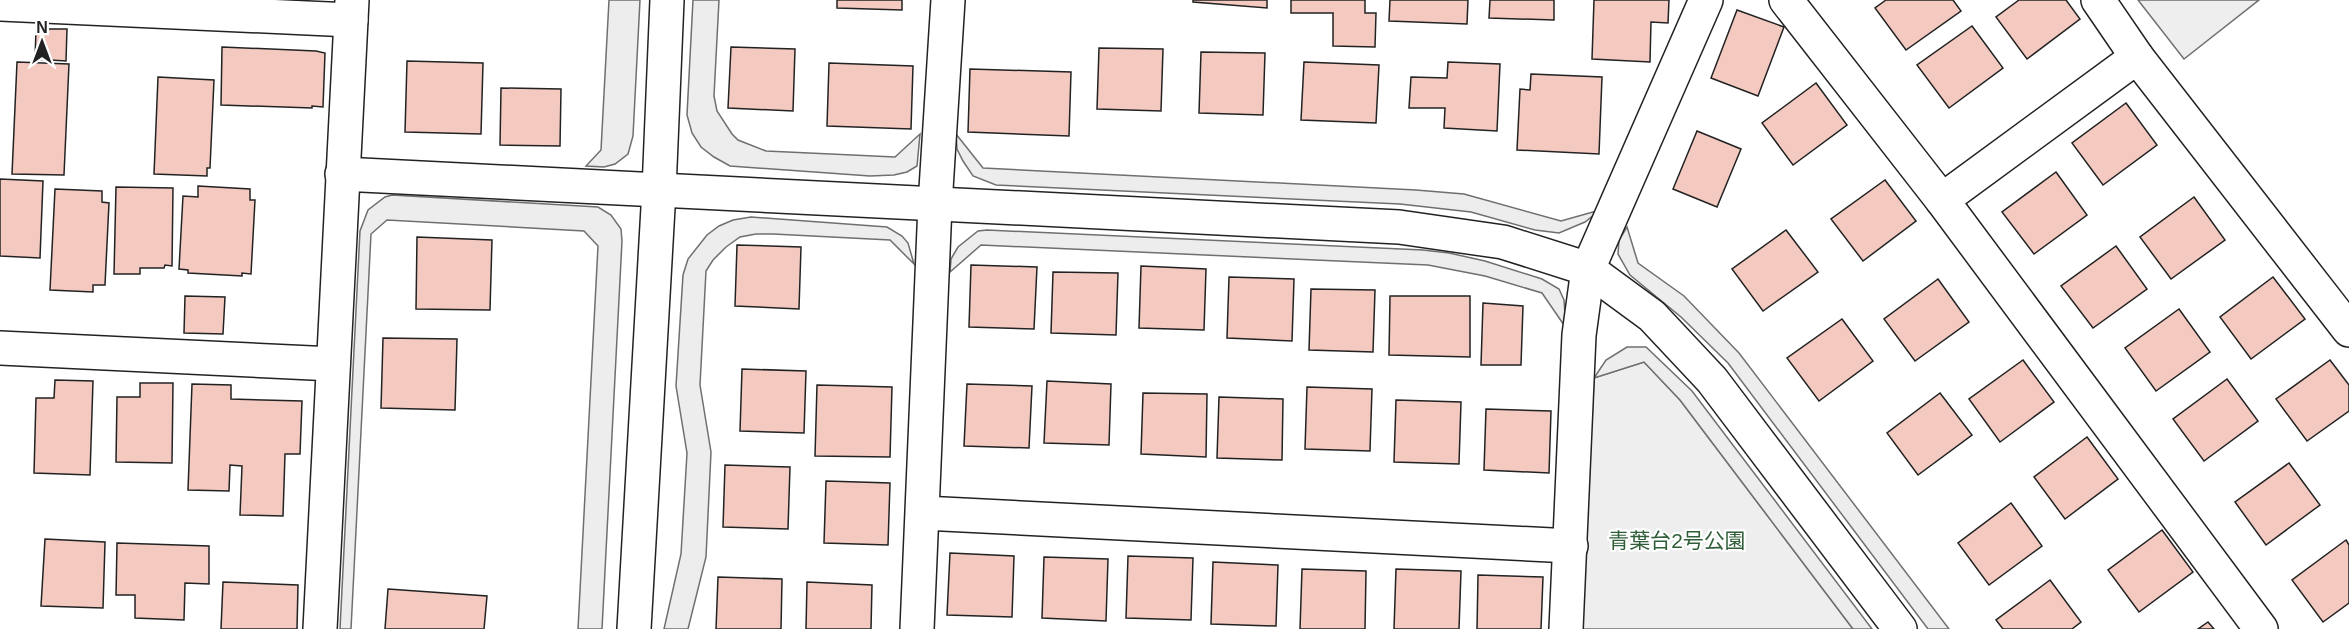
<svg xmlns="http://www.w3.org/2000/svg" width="2349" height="629" font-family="Arial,'Noto Sans JP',sans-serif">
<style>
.green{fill:#eee;stroke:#6f6f6f;stroke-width:1.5}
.parking{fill:#ededed;stroke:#6f6f6f;stroke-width:1.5}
.building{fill:#f3c9c0;stroke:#222;stroke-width:1.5}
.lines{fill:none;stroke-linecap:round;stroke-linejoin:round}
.street-casing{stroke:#222;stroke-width:36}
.secondary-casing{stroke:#222;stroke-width:36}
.street{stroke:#fff;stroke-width:33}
.secondary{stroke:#fff;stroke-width:33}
.labels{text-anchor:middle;stroke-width:4.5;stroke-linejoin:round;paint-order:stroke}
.park-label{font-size:21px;fill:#2f5e38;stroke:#fff}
</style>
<rect width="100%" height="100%" fill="#fff"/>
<!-- green -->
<g class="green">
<path d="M2138,0H2259L2184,59Z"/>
<path d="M1644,362L1680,400L1853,629H1582L1594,378Z"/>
</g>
<!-- parking -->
<g class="parking">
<path d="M609,0H640L633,136L628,154L615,164L604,167L586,166L601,150Z"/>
<path d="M693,0H719L714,96L717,111L732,134L738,140L766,151L895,157L920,134L917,166L907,172L894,175L870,176L730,166L714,157L701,147L692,133L687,115Z"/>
<path d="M956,134L983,168L1416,190L1464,194L1561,221L1600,210L1585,222L1559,233L1535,230L1471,212L1400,204L996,185L973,176L963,161L957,149Z"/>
<path d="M392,195L598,207L611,215L621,229L622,241L602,629H578L598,246L584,231L387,220L371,234L351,629H340L360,231L368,210L385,197Z"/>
<path d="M751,217L887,227L902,236L908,243L914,264L890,240L773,234H756L740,237L726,247L713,260L706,271L700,385L711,452L706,557L688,629H664L681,554L687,453L676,386L683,275L688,259L707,235L719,226L733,220Z"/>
<path d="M1627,227L1638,263L1684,296L1739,353L1949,629H1928L1728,363L1681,317L1630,275L1618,254L1619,240Z"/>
<path d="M987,230L1423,250L1449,253L1485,261L1542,279L1559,289L1564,300L1566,328L1542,293L1485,276L1428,265L981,245L950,272L951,259L958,247L978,231Z"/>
<path d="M1627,347H1646L1692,391L1872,629H1853L1680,400L1644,362L1594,378L1606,360Z"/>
</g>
<!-- building -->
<g class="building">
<path d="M837,0H902V10L837,8Z"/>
<path d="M1193,0H1267V8L1193,2Z"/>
<path d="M1291,0H1365V13H1376L1375,47L1333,46V13H1291Z"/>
<path d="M1390,0H1468L1467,24L1389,21Z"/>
<path d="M1490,0H1554V20L1489,18Z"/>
<path d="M1594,0H1669L1668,23L1651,22L1650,62L1592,59Z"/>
<path d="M1886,0H1953L1961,11L1906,50L1875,8Z"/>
<path d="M2019,0H2066L2080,19L2027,59L1996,17Z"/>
<path d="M1737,10L1784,27L1758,96L1711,78Z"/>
<path d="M1972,26L2003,68L1949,108L1917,65Z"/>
<path d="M36,29H67L66,61L35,59Z"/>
<path d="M222,47L316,51L325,53L323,107L312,106V108L221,105Z"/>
<path d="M731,47L795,49L793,111L728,108Z"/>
<path d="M1099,48L1163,49L1161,111L1097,109Z"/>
<path d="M1201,52L1265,53L1263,115L1199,113Z"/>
<path d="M407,61L483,63L481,134L405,132Z"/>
<path d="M17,62L69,64L64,175L12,174Z"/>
<path d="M1304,62L1379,65L1376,123L1301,120Z"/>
<path d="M1448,62L1500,64L1497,131L1444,128L1445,108H1409L1411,77L1447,78Z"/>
<path d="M829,63L913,66L911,129L827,126Z"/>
<path d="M970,69L1071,72L1069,136L968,132Z"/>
<path d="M1531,74L1602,77L1599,154L1517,150L1520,89L1530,90Z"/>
<path d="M158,77L214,80L210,168H207V176L154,174Z"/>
<path d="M1816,83L1847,125L1793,165L1762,123Z"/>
<path d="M501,88L561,89L560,146L500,145Z"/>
<path d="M2126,103L2157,145L2103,185L2072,143Z"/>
<path d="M1697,131L1741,149L1717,207L1673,189Z"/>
<path d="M2056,172L2087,215L2034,254L2002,212Z"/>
<path d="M0,179L43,181L40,258L0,256Z"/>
<path d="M1885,180L1916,221L1863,261L1831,219Z"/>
<path d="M198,186L250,189V200H255L251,274L242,273V276L188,273V270L179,269L183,196L198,197Z"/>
<path d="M116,187L173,188L172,266L165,265L164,268H140V274H114Z"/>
<path d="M55,189L102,191V202L109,203L105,285H93V292L50,290Z"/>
<path d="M2194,197L2225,240L2171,279L2140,237Z"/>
<path d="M1786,230L1818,272L1763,311L1732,269Z"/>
<path d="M417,237L492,240L490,310L416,309Z"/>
<path d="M737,245L801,247L799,309L735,306Z"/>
<path d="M2116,246L2147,289L2093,328L2061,286Z"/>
<path d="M971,265L1037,267L1034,329L969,327Z"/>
<path d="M1141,266L1206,269L1204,330L1139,328Z"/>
<path d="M1053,272L1118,273L1116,335L1051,333Z"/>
<path d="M1229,277L1294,279L1292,341L1227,338Z"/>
<path d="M2273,277L2305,319L2251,359L2220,317Z"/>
<path d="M1938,279L1969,322L1915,361L1884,319Z"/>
<path d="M1311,289L1375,290L1373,352L1309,350Z"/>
<path d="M185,296L225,297L223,334L184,333Z"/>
<path d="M1390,296H1470V357L1389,355Z"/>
<path d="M1483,303L1523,306L1521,365H1481Z"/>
<path d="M2179,309L2210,352L2156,391L2125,348Z"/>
<path d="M1842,319L1873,361L1819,401L1787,358Z"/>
<path d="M383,338L457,339L455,410L381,408Z"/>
<path d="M2023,360L2054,402L2000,442L1969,399Z"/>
<path d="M2330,360L2349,385V411L2307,441L2276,399Z"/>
<path d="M742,369L806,371L804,433L740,431Z"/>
<path d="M2227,379L2258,421L2204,461L2173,419Z"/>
<path d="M55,380L93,381L90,475L34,473L36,398H54Z"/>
<path d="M1047,381L1111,384L1109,445L1044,443Z"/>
<path d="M140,383H173L172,463L116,462L117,397H140Z"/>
<path d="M192,384L231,385V399L302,401L300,454H285L283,516L240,515L242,466L230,465L229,491L188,490Z"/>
<path d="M967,384L1032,386L1029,448L964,446Z"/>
<path d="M817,385L892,387L890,457L815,456Z"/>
<path d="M1307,387L1372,389L1370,451L1305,449Z"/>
<path d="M1143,393L1207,394L1206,457L1141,454Z"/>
<path d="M1940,393L1972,435L1918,475L1887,433Z"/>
<path d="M1219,397L1283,399L1282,460L1217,458Z"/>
<path d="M1396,400L1461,402L1459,464L1394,462Z"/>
<path d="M1486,409L1551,411L1549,473L1484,470Z"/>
<path d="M2087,437L2118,479L2065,519L2034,477Z"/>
<path d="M2289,463L2320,505L2266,545L2235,502Z"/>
<path d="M725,465L790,467L788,529L723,527Z"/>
<path d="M826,481L890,483L888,545L824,543Z"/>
<path d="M2011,503L2042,546L1989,585L1958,543Z"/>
<path d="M2162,530L2193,572L2139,612L2108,570Z"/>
<path d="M45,539L105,542L103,608L41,606Z"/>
<path d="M2346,540L2349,545V603L2323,622L2292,580Z"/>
<path d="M117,543L209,546V584L185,583L184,620L135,618V595H116Z"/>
<path d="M950,553L1014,556L1012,617L947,615Z"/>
<path d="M1128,556L1193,558L1191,620L1126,618Z"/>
<path d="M1044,557L1108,559L1106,621L1042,618Z"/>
<path d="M1213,562L1278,565L1276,626L1211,624Z"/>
<path d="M1302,569L1366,571L1365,629H1300Z"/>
<path d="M1396,569L1461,571L1459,629H1394Z"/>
<path d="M1478,575L1543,577L1541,629H1477Z"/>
<path d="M718,577L782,579L781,629H716Z"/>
<path d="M2050,580L2081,622L2072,629H2003L1996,620Z"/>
<path d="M223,582L298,585L297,629H221Z"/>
<path d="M807,582L872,585L871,629H806Z"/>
<path d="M388,589L487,596L484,629H385Z"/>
<path d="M2208,622L2214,629H2198Z"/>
</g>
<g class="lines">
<!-- street casing -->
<g class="street-casing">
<g id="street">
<path d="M1786,0L1942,200L2261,629"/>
<path d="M2098,0L2137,57L2349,330"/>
<path d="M0,4L351,20"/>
<path d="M342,174L659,190"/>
<path d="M1942,200L2137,57"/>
<path d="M0,348L333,364"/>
<path d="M923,513L1571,546"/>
<path d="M320,629L352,0"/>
<path d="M917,629L935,205L948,0"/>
<path d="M1566,629L1579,335L1588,269L1706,0"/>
</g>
</g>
<!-- secondary casing -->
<g class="secondary-casing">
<g id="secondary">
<path d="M659,190L1399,227L1503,242L1588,269L1652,316L1712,380L1900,629"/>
<path d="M634,629L659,190L667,0"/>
</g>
</g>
<!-- street -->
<use href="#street" class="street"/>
<!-- secondary -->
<use href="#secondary" class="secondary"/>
</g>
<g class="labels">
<!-- park labels -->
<g class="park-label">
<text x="1677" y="548">青葉台2号公園</text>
</g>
</g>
<!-- north arrow -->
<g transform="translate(42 42)" stroke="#ffffff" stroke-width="4.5" paint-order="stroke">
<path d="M0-4.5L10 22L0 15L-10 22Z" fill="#222222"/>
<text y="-9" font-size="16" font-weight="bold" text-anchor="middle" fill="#222222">N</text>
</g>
</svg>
